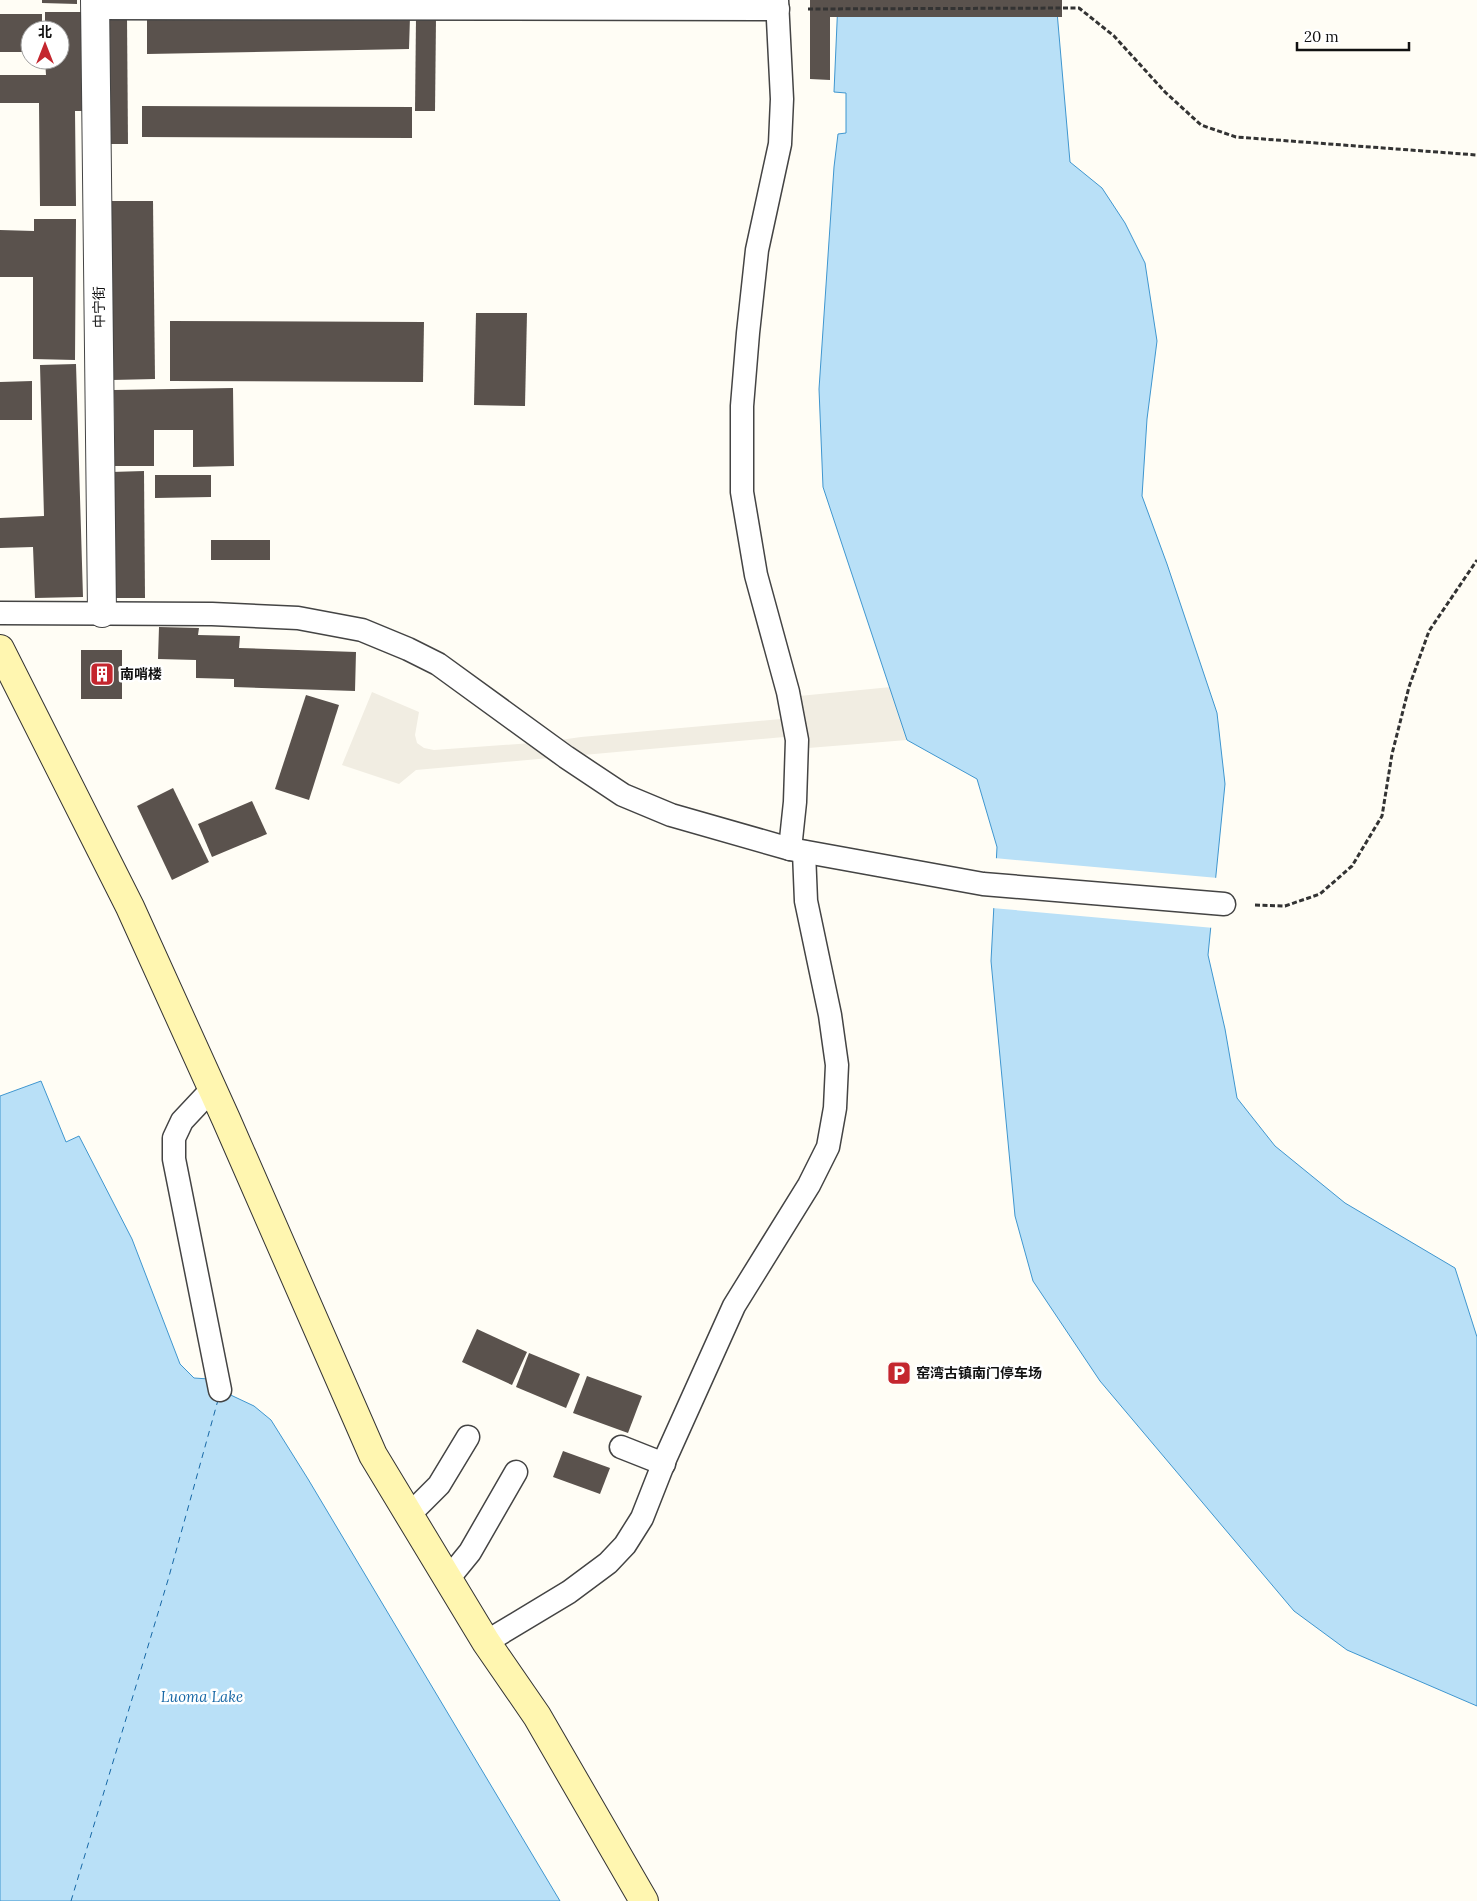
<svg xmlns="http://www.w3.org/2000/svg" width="1477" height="1901" font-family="Lora,'Noto Sans SC',serif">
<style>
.plaza{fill:#f1ede2}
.water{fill:#b9e0f7;stroke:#3f96cf}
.pier{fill:#fffdf5}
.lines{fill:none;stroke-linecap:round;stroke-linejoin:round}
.ferry{stroke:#1768a6;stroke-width:1;stroke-dasharray:6 5;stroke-linecap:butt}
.building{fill:#5a524d}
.lane-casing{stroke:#444;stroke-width:25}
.street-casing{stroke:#444;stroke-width:30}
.secondary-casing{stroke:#333;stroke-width:30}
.path{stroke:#333;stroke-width:3;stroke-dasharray:5 2.5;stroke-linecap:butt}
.lane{stroke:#fff;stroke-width:22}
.street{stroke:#fff;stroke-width:28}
.secondary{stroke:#fff6b0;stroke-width:28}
.labels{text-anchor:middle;stroke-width:5;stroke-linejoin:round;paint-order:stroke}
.street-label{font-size:14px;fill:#111;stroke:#fff}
.poi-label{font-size:14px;font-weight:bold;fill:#111;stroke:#fff;text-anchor:start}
.water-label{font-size:15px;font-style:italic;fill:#1768a6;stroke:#fff}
</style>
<rect width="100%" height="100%" fill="#fffdf5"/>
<!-- plaza -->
<path class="plaza" d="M891,687L907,740L796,749L795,736L416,770L399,784L342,765L372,692L419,712L415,735L417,743L424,748L434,750L546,742L581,737L792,718L789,697Z"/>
<!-- water -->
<g class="water">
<path d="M838,0H1056L1070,162L1102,188L1125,223L1145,263L1157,341L1147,419L1142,496L1167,564L1217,713L1225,784L1208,955L1225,1029L1237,1098L1275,1146L1345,1203L1455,1268L1477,1337V1706L1347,1650L1294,1611L1100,1381L1033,1281L1015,1216L991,961L997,847L977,779L907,740L823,487L819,389L834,167L838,134L846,133V93L834,92Z"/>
<path d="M41,1081L66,1142L79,1136L132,1239L180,1364L194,1378L209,1379L220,1390L254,1406L271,1420L308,1479L560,1901H0V1096Z"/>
</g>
<!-- pier -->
<path class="pier" d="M994,858L1218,878L1214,928L992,908Z"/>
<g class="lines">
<!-- ferry -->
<path class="ferry" d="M71,1901L168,1580L218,1400"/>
</g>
<!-- building -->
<g class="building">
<path d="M42,0H77V4L42,3Z"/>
<path d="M810,0H1062V17H830V80L810,79Z"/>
<path d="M45,12H81L82,111H75L76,206H40L39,103H0V75H46L45,60H60V30H45Z"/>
<path d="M0,14H42V30H30V52H0Z"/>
<path d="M410,16L409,49L147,54V18Z"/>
<path d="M127,18L128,144H103L101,19Z"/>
<path d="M416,18H436L435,111H415Z"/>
<path d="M142,106L412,107V138L142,137Z"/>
<path d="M108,201H153L155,379L112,380Z"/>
<path d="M34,219H76L75,360L33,359V277H0V230L34,231Z"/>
<path d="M476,313H527L525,406L474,405Z"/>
<path d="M170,321L424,322L423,382L170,381Z"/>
<path d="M76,364L83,597L35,598L33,547L0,548V518L44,516L40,365Z"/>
<path d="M32,381V420H0V382Z"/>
<path d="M233,388L234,466L193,467V430H154V466H115L114,390Z"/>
<path d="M144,471L145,598H113L111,472Z"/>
<path d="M155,475H211V497L155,498Z"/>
<rect x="211" y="540" width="59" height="20"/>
<path d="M159,627L199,628L198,635L240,636L239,648L356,652L355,691L234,687V679L196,678V660L158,659Z"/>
<rect x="81" y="650" width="41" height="49"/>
<path d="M306,695L339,705L309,800L275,789Z"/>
<path d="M173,788L209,862L172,880L137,806Z"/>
<path d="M252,801L267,834L212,857L198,824Z"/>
<path d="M477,1329L527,1352L512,1385L462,1362Z"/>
<path d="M529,1353L580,1374L566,1408L516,1387Z"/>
<path d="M587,1376L642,1396L628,1433L573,1413Z"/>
<path d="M563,1451L610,1468L600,1494L553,1477Z"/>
</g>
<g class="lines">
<!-- lane casing -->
<g class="lane-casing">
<g id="lane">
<path d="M777,0L782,99L780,144L757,250L748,333L742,406V492L756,575L788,692L797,740L795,802L790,849"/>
<path d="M95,8L778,9"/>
<path d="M0,613L212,614L298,618L362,630L408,649L438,664L566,757L623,795L671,815L790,849L983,884L1224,904"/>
<path d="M212,1089L182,1121L174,1138V1159L220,1390"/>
<path d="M621,1447L664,1464"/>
<path d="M409,1515L439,1485L468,1437"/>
<path d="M448,1579L470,1552L516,1472"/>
<path d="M486,1642L569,1592L608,1563L625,1545L642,1518L666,1457L734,1306L809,1185L828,1147L835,1108L837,1065L830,1015L806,901L804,852"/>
</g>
</g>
<!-- street casing -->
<g class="street-casing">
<path id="street" d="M95,0L102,613"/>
</g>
<!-- secondary casing -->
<g class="secondary-casing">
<path id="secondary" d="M0,649L130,907L226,1119L373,1455L486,1642L537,1716L644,1901"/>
</g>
<!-- path -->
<g class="path">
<path d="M808,9L1079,8L1114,36L1165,92L1201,125L1236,137L1477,155"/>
<path d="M1255,905L1285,906L1320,894L1352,866L1382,816L1392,754L1409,687L1429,631L1477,560"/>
</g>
<!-- lane -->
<use href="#lane" class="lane"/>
<!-- street -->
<use href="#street" class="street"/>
<!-- secondary -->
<use href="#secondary" class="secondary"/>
</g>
<!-- icons -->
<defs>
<g id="building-square" transform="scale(1.25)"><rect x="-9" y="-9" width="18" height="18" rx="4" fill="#c4262e" stroke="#fff"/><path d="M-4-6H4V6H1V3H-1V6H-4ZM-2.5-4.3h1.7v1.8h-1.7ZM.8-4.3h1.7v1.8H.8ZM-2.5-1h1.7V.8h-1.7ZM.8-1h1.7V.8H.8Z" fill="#fff"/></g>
<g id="parking-square" transform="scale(1.25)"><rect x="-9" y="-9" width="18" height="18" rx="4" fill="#c4262e" stroke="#fff"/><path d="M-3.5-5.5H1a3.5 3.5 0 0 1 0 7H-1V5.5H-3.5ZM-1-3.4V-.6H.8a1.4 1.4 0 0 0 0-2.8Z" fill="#fff"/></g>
</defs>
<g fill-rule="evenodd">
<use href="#building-square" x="102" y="674"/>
<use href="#parking-square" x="899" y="1373"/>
</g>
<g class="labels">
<!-- street labels -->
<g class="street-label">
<text transform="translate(99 307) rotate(-91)" y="5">中宁街</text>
</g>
<!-- poi labels -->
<g class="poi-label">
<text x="120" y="679">南哨楼</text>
<text x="916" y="1378">窑湾古镇南门停车场</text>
</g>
<!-- water labels -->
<g class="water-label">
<text x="202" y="1702">Luoma Lake</text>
</g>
</g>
<!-- north arrow -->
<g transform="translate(45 45)"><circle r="24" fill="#ffffff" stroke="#a0a0a0"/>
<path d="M0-4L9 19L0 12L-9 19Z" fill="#c4262e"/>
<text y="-8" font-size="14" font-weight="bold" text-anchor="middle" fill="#111111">北</text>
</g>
<!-- scale -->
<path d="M1297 42v8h112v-8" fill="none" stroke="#111111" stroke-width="2.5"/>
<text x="1304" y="42" font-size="15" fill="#111111" stroke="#ffffff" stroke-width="4" paint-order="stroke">20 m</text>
</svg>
